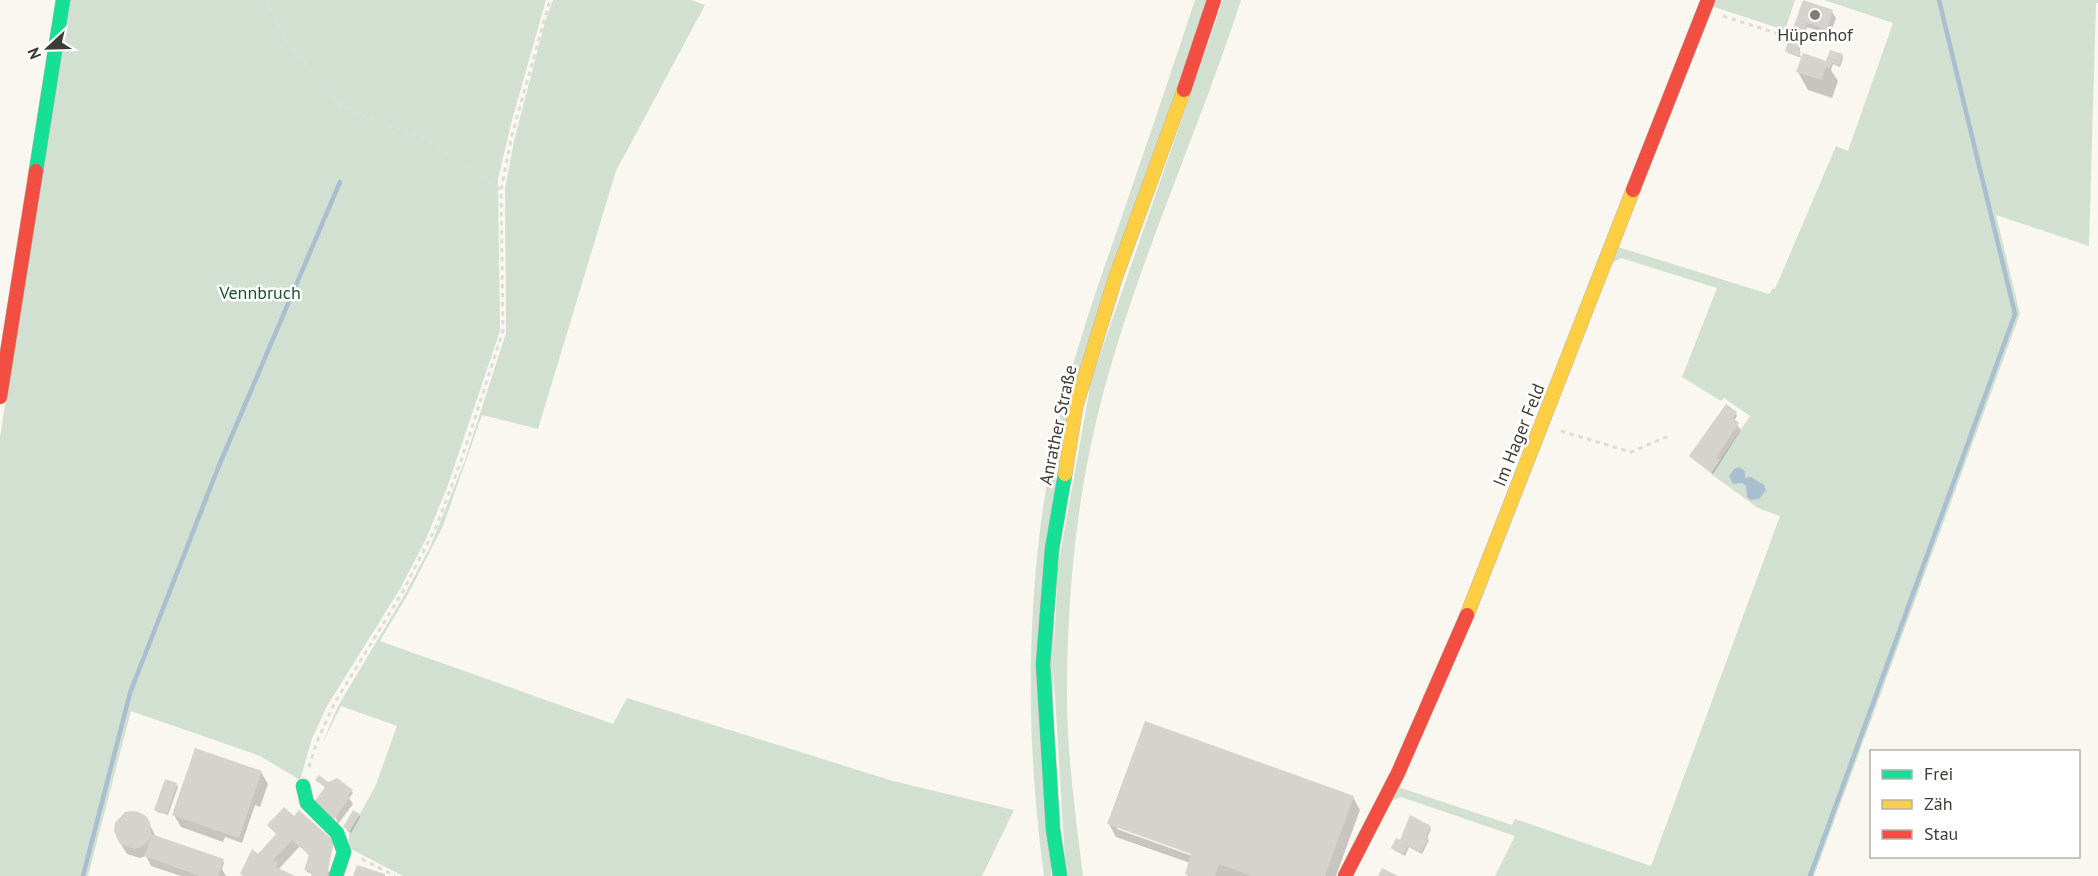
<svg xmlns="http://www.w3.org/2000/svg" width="2098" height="876" font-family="'PT Sans',sans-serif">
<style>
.green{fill:#d2e0d1;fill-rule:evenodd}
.water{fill:#a9bece}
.shadow{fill:#0003;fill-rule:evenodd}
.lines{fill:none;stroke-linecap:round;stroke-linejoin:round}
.stream{stroke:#a9bece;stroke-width:4.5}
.building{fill:#d6d3ce}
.fast-casing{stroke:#b9b7b1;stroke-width:15}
.slow-casing{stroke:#b9b7b1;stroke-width:15}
.jam-casing{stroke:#b9b7b1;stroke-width:15}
.path{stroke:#dddcda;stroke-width:3;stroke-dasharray:4.5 4.5;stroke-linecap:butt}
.fast{stroke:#16e098;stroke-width:14}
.slow{stroke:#ffcf43;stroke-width:14}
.jam{stroke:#f24e42;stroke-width:14}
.poi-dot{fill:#807d78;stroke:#fff;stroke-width:2}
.labels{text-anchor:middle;stroke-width:5;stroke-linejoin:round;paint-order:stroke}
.poi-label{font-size:18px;fill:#3e3c37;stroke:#fff}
.park-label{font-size:18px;fill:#1a502e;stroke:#fff}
.street-label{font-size:18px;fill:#3e3c37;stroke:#fff}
</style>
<rect width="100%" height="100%" fill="#faf7f0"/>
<!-- green -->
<g class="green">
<path d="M68,0H546L512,120L498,179L500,331L448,485L426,539L400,589L327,706L312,739L300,780L260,756L131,711L88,876H0V437Z"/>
<path d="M553,0H691L705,5L616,171L538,429L482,415L443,526L408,594L380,641L613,724L627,698L893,781L1014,810L982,876H403L349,848V833L375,787L397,726L341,706L322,744L338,706L405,594L430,547L464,463L506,333L505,189L514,141L545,22Z"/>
<path d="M1195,0H1207L1056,472L1051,876H1044C1022,714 1026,546 1067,387C1082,330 1102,274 1121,219C1146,146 1171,73 1195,0Z"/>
<path d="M1223,0H1241C1198,133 1139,259 1103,394C1078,487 1068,585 1067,682C1066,746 1075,812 1083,876H1066L1053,663L1058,567L1091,381Z"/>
<path d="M1713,0H1795L1785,30L1711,6Z"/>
<path d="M1824,0H2098V3H2096L2089,246L1996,215L2020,314L1814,876H1495L1515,836L1401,797L1391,801L1398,787L1512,825L1515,819L1651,866L1780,516L1758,508L1711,474L1750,416L1724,398L1721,401L1682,377L1717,288L1621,258L1612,263L1618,247L1769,294L1773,288L1775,289L1836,146L1848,151L1893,23ZM1739,467L1745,478L1751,499L1746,486L1742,483L1733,484L1729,476L1734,469Z"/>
</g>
<!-- water -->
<path class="water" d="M1739,467L1745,471V478L1751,477L1764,485L1766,490L1759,499L1751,500L1747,497L1746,486L1742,483L1733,484L1729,476L1734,469Z"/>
<!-- shadow -->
<g class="shadow">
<path d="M1832,12L1836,18L1830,35L1807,27L1799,53L1802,58L1827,63L1842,55L1843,58L1840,67L1833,64L1831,70L1838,81L1832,98L1808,90L1798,72L1802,58L1788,53L1787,50L1797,21Z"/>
<path d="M1736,413L1737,416L1734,421L1741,430L1713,474L1693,459Z"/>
<path d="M261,772L268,784L260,807L255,805L242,843L225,837L223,842L181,827L174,815Z"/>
<path d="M317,780L351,791L353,793L349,798L353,804L338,824L326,788Z"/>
<path d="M176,784L178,787L168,815L157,812L156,809Z"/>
<path d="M1353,797L1360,810L1336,876H1188L1186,873L1190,863L1116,837L1109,824ZM1117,826L1199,856L1198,858L1117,829Z"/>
<path d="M284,809L332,876H312L313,874L307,872L306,869L310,856L300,846L278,870L291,876H243L241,874L278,835Z"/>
<path d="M359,815L360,817L351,833L346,830Z"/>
<path d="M149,823L156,837L223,861L224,863L222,869L226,876H181L151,866L146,856L140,858L127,854L117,838L115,831Z"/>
<path d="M1430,827L1431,829L1427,838L1429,840L1422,854L1409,847L1405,856L1394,850L1393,848L1400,842Z"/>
</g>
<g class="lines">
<!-- stream -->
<g class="stream">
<path d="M83,876L130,693L218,468L340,182"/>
<path d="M1810,876L2015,314L1939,0"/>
</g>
</g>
<!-- building -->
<g class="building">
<path d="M1803,0L1833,10L1827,30L1807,23L1798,51L1801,52L1799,56L1785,51Z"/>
<path d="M1830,50L1843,54L1839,65L1832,63L1830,68L1826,67L1822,80L1796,72L1803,53L1826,61Z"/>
<path d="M1726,404L1737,412L1733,418L1739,423L1716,458L1720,460L1711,473L1689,456Z"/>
<path d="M1145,721L1354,796L1325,876H1252L1219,864L1215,876H1191L1185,874L1191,854L1107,824Z"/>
<path d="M195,748L262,771L239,838L172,815Z"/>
<path d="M319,775L328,782L337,778L353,790L348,795L350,797L334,820L314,802L325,787L315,780Z"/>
<path d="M165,779L177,783L167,814L154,810Z"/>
<path d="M284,807L294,816L299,810L334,841L327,876H311L312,872L304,870L309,855L292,840L273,860L278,862L276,867L295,876H245L240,874L252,849L258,854L276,834L267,825Z"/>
<path d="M353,810L360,814L350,831L343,827Z"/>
<path d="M132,811L139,812L146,816L150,822L151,834L224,859L218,876H200L144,856L152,835L147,843L141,847L134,849L120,844L114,831L115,823L125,812Z"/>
<path d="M1410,815L1431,826L1426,836L1429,837L1421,852L1408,846L1403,854L1391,848L1396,838L1400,840Z"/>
<path d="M357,865L385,874V876H353Z"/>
<path d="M1382,868L1398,876H1378Z"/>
</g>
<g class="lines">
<!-- fast casing -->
<g class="fast-casing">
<g id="fast">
<path d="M36,171L63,0"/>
<path d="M303,786L307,803L337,833L344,852L336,876"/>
<path d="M1060,876L1053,829L1043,664L1052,549L1065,474"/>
</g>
</g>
<!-- slow casing -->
<g class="slow-casing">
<g id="slow">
<path d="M1065,474L1076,406L1115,279L1184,90"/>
<path d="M1467,615L1633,190"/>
</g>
</g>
<!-- jam casing -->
<g class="jam-casing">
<g id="jam">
<path d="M1184,90L1214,0"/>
<path d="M1633,190L1708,0"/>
<path d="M0,397L36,171"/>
<path d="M1345,876L1398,773L1467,615"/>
</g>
</g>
<!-- path -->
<g class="path">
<path d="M267,0L286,40L342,107L426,139L501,190"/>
<path d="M1723,16L1785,36"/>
<path d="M1561,431L1631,452L1671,435"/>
<path d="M309,767L316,744L334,704L402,593L437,525L461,461L503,331L501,190L512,135L550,0"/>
<path d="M362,859L395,876"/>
</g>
<!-- fast -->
<use href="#fast" class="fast"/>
<!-- slow -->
<use href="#slow" class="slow"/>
<!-- jam -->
<use href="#jam" class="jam"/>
</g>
<!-- markers -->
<circle class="poi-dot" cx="1815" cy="15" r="6"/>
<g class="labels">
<!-- poi labels -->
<g class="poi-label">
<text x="1815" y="41">Hüpenhof</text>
</g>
<!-- park labels -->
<g class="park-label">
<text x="260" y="299">Vennbruch</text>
</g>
<!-- street labels -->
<g class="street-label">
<text transform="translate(1058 425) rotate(-78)" y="6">Anrather Straße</text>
<text transform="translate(1519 435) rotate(-68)" y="6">Im Hager Feld</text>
</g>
</g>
<!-- legend -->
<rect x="1870" y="750" width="210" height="108" fill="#ffffff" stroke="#b2b1af" stroke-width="1.5"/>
<rect x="1882" y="770" width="30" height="9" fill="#16e098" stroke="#b2b1af" stroke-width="1.5"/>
<text x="1924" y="780" font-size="18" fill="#3e3c37">Frei</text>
<rect x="1882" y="800" width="30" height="9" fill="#ffcf43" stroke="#b2b1af" stroke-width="1.5"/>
<text x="1924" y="810" font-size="18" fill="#3e3c37">Zäh</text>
<rect x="1882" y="830" width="30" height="9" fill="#f24e42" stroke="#b2b1af" stroke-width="1.5"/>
<text x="1924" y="840" font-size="18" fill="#3e3c37">Stau</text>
<!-- north arrow -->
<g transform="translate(48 48) rotate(248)" stroke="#ffffff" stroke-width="4.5" paint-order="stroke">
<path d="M0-4.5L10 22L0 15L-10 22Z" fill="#3e3c37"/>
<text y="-9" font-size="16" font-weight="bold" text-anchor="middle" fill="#3e3c37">N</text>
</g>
</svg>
